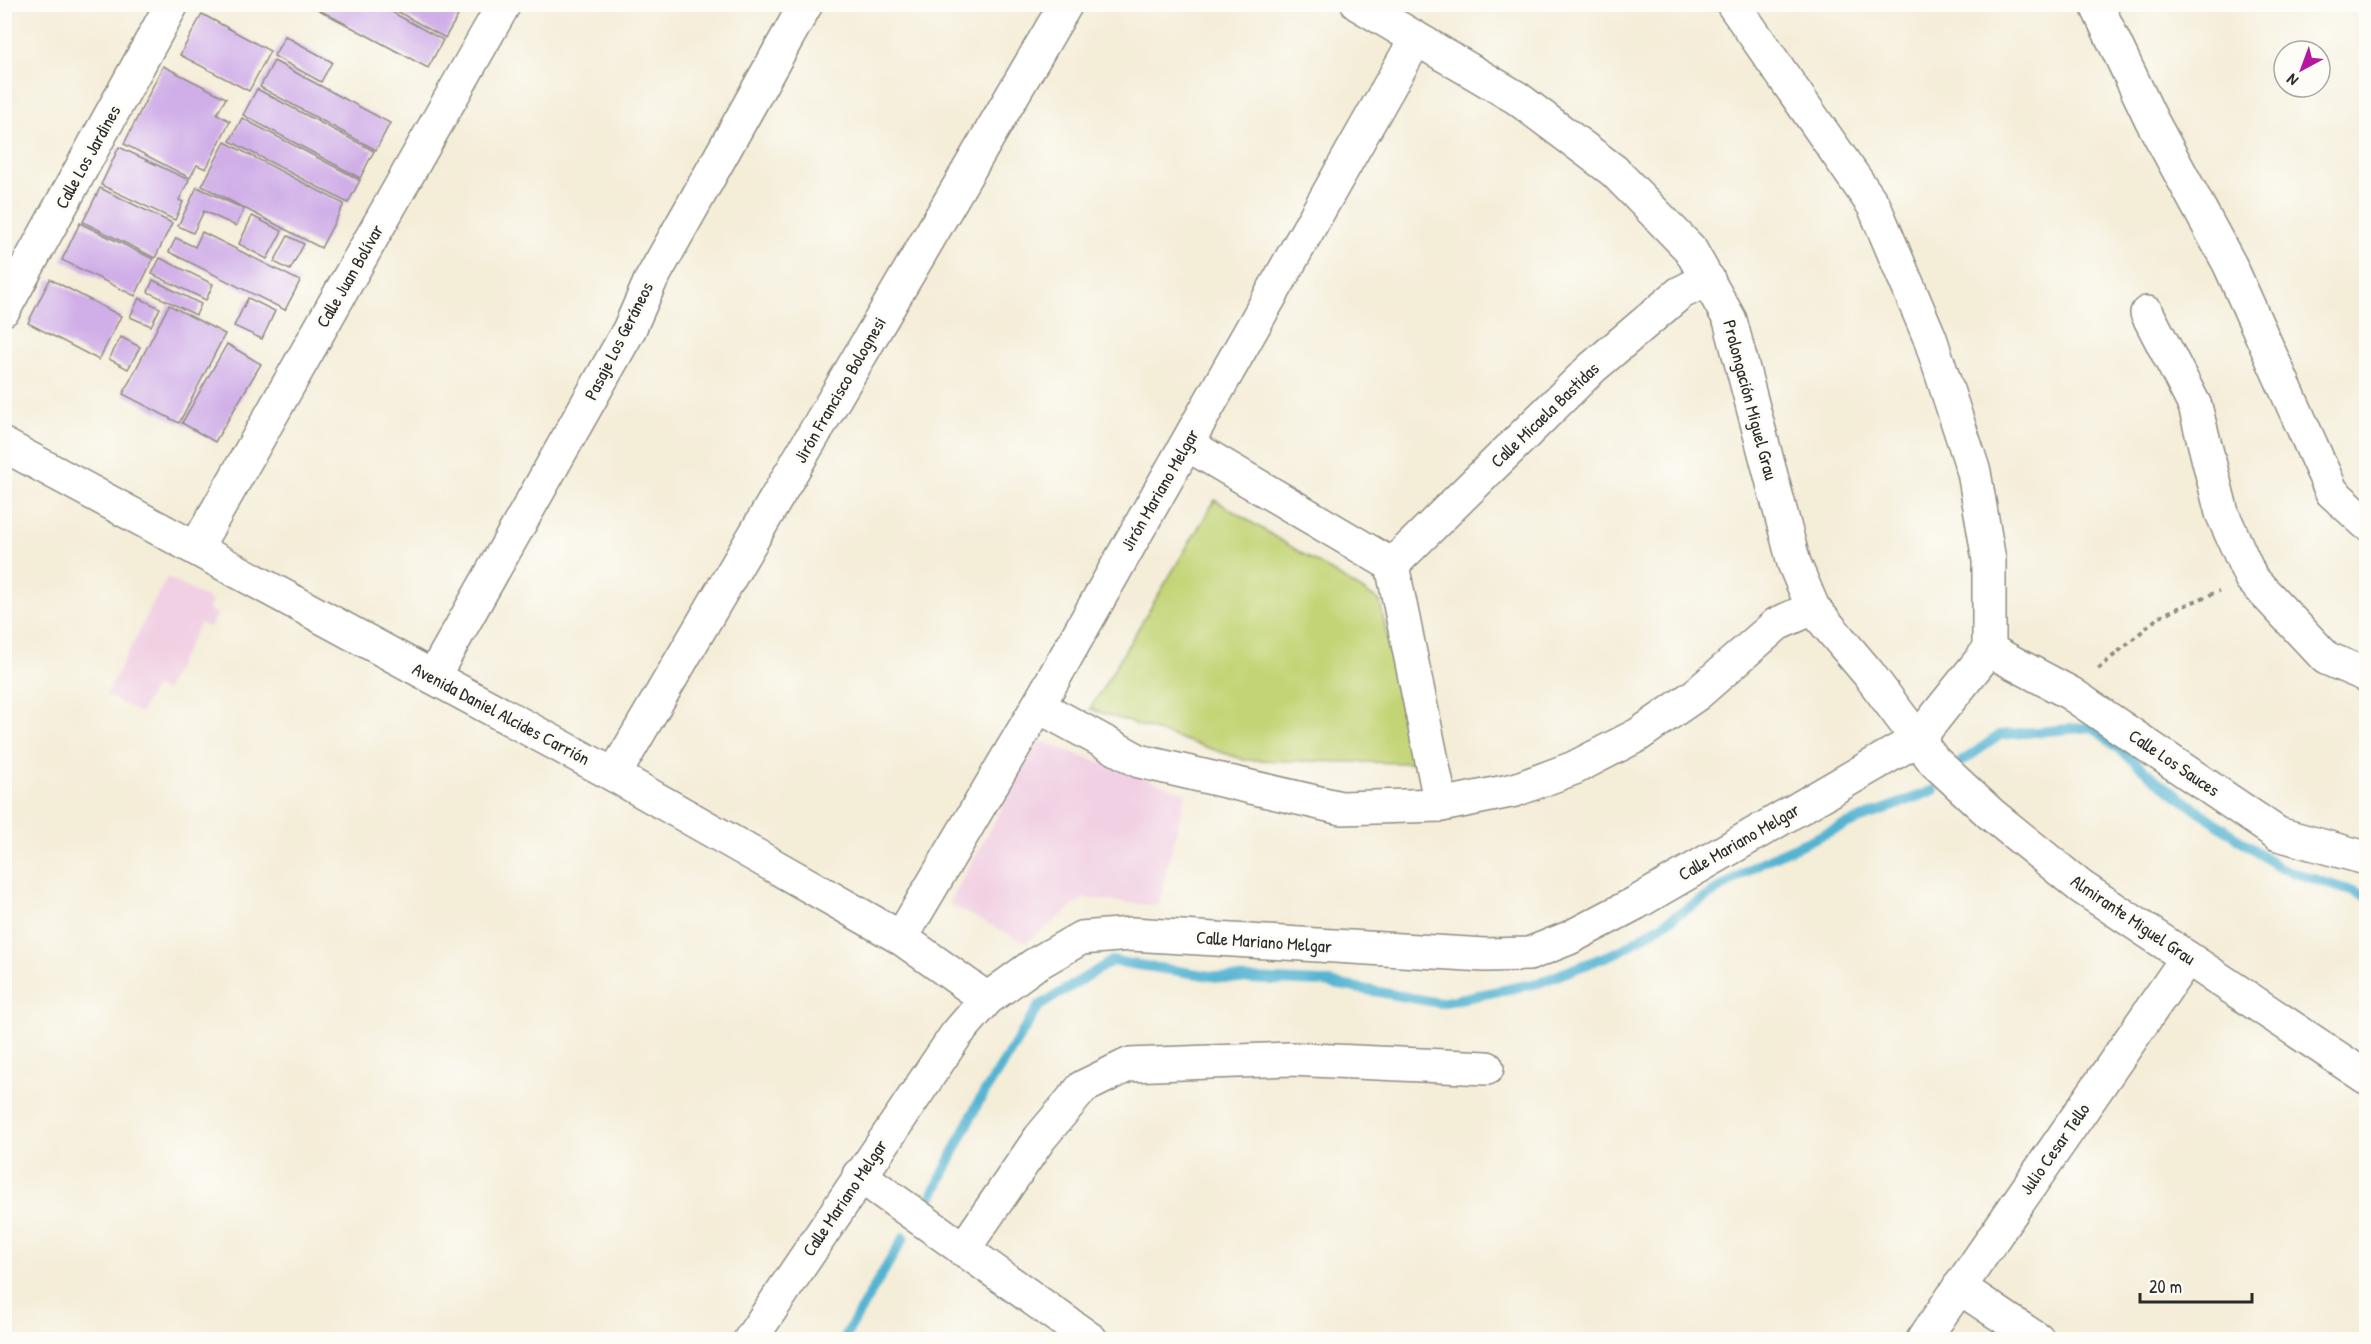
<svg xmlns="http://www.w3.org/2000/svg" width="2371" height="1344" font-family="'Patrick Hand',sans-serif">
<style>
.built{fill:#f1d0e3}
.green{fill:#c3d476;stroke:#778050;stroke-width:1.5}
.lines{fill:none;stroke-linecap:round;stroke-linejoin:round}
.stream{stroke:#54b4d2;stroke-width:10}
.building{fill:#d0afe8}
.minor-casing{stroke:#908c82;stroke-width:36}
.path{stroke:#908c82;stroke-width:4;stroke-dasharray:4.5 4.5;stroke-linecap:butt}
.minor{stroke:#fff;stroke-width:33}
.labels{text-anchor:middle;stroke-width:6;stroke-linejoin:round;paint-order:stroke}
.street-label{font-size:18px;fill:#2b2b2b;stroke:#fdfcf7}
</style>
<rect width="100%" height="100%" fill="#fdfcf7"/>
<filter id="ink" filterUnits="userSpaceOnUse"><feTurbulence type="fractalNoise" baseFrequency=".0167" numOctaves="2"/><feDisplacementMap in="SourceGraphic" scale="12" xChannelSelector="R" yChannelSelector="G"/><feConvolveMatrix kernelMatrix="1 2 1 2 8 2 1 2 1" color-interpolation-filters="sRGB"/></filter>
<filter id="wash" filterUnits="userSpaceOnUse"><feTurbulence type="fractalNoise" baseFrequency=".008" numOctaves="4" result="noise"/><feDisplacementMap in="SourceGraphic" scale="24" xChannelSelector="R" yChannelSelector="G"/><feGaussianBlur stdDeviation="1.35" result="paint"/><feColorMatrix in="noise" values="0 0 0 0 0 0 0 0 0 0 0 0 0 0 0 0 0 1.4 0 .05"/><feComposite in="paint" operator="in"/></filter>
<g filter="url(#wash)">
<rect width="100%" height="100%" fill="#f4edd8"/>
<!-- built -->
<g class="built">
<path d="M167,577L212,601L208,609L217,614L210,628L200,623L165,691L154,686L141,713L106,695Z"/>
<path d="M1039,741L1186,793L1158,906L1084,898L1026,943L949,904Z"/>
</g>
<!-- green -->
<path class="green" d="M1215,500L1380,601L1412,763L1245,760L1090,709Z"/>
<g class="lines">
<!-- stream -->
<g class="stream">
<path d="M1961,762L2000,735L2093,727L2161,784L2280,868L2366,896"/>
<path d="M929,1202L978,1103L1039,1006L1112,961L1224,978L1323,982L1440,1003L1538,983L1620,951L1760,863L1840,827L1934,790"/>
<path d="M843,1340L904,1237"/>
</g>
</g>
<g id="blocks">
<!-- building -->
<g class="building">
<path d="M308,4H377L443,40L428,68Z"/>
<path d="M384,4H453L462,9L445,38Z"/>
<path d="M202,14L270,51L249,91L180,55Z"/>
<path d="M285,36L332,62L321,82L274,56Z"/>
<path d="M274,61L390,123L376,150L260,87Z"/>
<path d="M163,66L226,98L217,114L230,121L206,169L197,165L190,178L124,144Z"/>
<path d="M257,89L374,151L360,178L243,115Z"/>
<path d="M242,118L360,180L348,203L230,141Z"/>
<path d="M225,142L344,204L321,248L202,186Z"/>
<path d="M119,147L189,180L179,200L183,202L175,220L101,185Z"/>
<path d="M197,187L244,209L236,226L204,211L193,233L178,226Z"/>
<path d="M100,188L172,223L155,258L83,222Z"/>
<path d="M252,216L282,231L267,259L239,244Z"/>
<path d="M80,223L153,259L135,296L62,260Z"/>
<path d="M202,232L300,281L285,310L169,252L176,238L195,247Z"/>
<path d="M288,236L304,244L290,270L274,262Z"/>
<path d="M160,258L213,284L206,300L152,274Z"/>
<path d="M50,279L121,316L99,360L28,323Z"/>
<path d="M153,280L201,304L196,315L148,292Z"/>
<path d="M139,298L160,308L151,326L130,317Z"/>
<path d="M248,298L275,311L262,339L234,326Z"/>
<path d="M169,305L225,334L179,423L123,394Z"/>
<path d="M121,337L140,347L128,369L109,359Z"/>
<path d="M227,344L261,364L215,442L182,423Z"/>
</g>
</g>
</g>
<g filter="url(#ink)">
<use href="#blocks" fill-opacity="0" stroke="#908c82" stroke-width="1.5"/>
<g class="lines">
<!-- minor casing -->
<g class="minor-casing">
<g id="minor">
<path d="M1358,4L1517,98L1614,171L1690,249L1730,320L1794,563L1813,608L1868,673L1934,761L1991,814L2081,887L2366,1077"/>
<path d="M2096,4L2152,121L2230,265L2332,492L2366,523"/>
<path d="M4,309L172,4"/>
<path d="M2147,313L2195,406L2222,513L2251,578L2326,658L2366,675"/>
<path d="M1187,444L1392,565L1441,805"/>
<path d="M4,445L614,775L901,938L987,999"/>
<path d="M196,548L504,4"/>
<path d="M1392,565L1592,368L1680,293L1708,279"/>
<path d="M1989,650L2070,693L2278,834L2366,858"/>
<path d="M433,677L629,330L650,282L806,4"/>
<path d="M1038,706L1139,761L1341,808L1441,805L1515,790L1574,768L1638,735L1697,694L1777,624L1813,608"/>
<path d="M614,775L1066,4"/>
<path d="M901,938L1038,706L1416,39"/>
<path d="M859,1175L1091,1340"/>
<path d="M963,1250L1040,1138L1083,1087L1128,1065L1290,1059L1487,1068"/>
<path d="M1959,1287L2038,1340"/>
<path d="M750,1340L956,1035L987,999L1034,965L1081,938L1131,934L1485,955L1529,954L1569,938L1636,903L1918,739L1989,650V560L1974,472L1930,338L1874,206L1733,4"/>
<path d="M1923,1340L2187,958"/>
</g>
</g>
<!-- path -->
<path class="path" d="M2098,669L2160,616L2219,591"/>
<!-- minor -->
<use href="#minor" class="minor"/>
</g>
</g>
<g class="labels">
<!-- street labels -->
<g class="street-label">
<text transform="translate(88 157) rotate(-61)" y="6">Calle Los Jardines</text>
<text transform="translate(350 276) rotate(-60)" y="6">Calle Juan Bolívar</text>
<text transform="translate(619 341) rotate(-63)" y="6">Pasaje Los Geráneos</text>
<text transform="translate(840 390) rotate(-60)" y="6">Jirón Francisco Bolognesi</text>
<text transform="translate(1750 400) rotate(75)" y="6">Prolongación Miguel Grau</text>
<text transform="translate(1545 415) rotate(-44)" y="6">Calle Micaela Bastidas</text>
<text transform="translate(1160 490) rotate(-60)" y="6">Jirón Mariano Melgar</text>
<text transform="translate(501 714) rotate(28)" y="6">Avenida Daniel Alcides Carrión</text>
<text transform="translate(2174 763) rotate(34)" y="6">Calle Los Sauces</text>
<text transform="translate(1739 842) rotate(-30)" y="6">Calle Mariano Melgar</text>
<text transform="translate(2133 920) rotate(34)" y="6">Almirante Miguel Grau</text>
<text transform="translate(1264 942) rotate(4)" y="6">Calle Mariano Melgar</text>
<text transform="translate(2055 1149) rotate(-55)" y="6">Julio Cesar Tello</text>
<text transform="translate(845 1198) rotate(-56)" y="6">Calle Mariano Melgar</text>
</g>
</g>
<!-- margin -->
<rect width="2371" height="1344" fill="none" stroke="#fdfcf7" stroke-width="24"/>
<!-- north arrow -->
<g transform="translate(2302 69) rotate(221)"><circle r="28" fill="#fdfcf7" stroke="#a9a8a5" stroke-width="1.5"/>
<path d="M0-4.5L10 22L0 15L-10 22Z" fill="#b5179e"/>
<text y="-9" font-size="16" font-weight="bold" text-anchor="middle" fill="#2b2b2b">N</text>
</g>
<!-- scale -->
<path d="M2140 1293v9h112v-9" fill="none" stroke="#2b2b2b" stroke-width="3"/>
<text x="2149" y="1293" font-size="18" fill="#2b2b2b" stroke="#fdfcf7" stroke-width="4.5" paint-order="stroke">20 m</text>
</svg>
